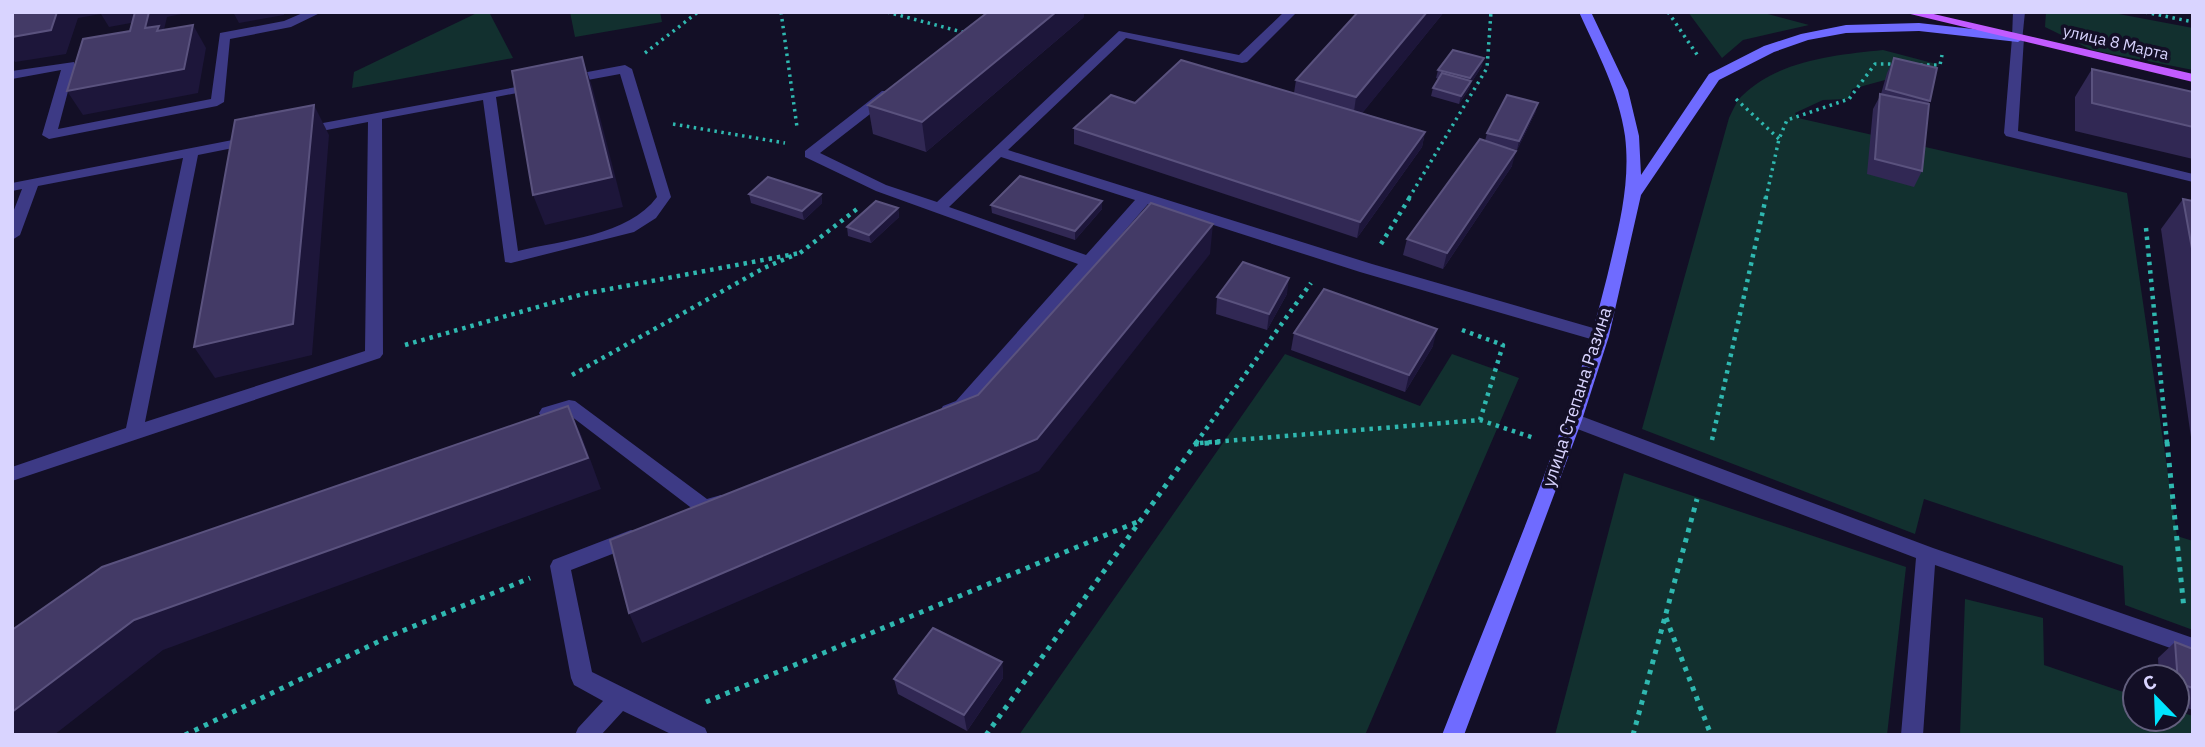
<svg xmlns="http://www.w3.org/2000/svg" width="2205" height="747" font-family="'IBM Plex Sans',sans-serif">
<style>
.green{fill:#12302f}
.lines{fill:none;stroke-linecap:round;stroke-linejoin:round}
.path-far2{stroke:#2fb8b0;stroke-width:3.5;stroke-dasharray:2.5 4.5;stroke-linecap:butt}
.path-far1{stroke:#2fb8b0;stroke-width:4.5;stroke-dasharray:3.5 5;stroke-linecap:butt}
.path{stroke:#2fb8b0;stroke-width:5;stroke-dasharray:4.5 6;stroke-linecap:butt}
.service{fill:#3d3a85;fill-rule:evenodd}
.minor{fill:#3d3a85;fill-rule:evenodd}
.secondary{fill:#6f6bff;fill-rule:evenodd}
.primary{fill:#c25bff;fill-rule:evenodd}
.wall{fill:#312854}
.shaded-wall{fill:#1d163a}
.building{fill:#433a66;stroke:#5a527e;stroke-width:2}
.labels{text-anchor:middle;stroke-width:7;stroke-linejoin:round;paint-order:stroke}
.far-street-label{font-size:16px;fill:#d9d4ff;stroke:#130f26}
.street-label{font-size:18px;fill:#d9d4ff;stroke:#130f26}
</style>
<rect width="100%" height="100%" fill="#130f26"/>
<!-- green -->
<g class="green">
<path d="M479,12H489L513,58L352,88L354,72Z"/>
<path d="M570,12H660L662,22L575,37Z"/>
<path d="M1688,12H1760L1809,25L1743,40L1722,58Z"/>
<path d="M2046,12H2108L2193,28V70L2092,50L2045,27Z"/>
<path d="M1883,50L1940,65L1852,89L1849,99L1823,100L1795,113L1798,118L2127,193L2177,536L2193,541V630L2125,605L2123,566L1924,499L1915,534L1642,429L1729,118C1733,110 1737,100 1743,95C1779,60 1836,55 1883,50Z"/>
<path d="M1285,354L1420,406L1452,354L1519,378L1365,735H1019Z"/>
<path d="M1624,473L1906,567L1887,735H1555Z"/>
<path d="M1965,599L2043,618L2044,665L2135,696V719H2177V711L2193,716V735H1960Z"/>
</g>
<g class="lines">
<!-- path-far2 -->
<g class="path-far2">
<path d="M781,12L797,127"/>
<path d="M887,12L966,33"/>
<path d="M1668,12L1698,56"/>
<path d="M2145,12L2193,22"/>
<path d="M645,53L698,12"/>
<path d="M1920,65H1940L1942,55"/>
<path d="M1736,99L1779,139"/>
<path d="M673,124L785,143"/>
<path d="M1409,198L1487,68L1491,12"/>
<path d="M1766,198L1779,139L1787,120L1849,99L1875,64H1897"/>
</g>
<!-- path-far1 -->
<g class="path-far1">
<path d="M2146,228L2167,443"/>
<path d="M1381,244L1410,197"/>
<path d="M800,253L857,209"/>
<path d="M1462,330L1503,345L1480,420"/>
<path d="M405,345L583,294L800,253"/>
<path d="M572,375L764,268L792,256"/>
<path d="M1712,440L1766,197"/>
<path d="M1196,443L1311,283"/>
<path d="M1200,443L1480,420L1534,438"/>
</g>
<!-- path -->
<g class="path">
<path d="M2167,442L2184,609"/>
<path d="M1194,444L1221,442"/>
<path d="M1666,618L1711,735"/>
<path d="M706,702L1137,522"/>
<path d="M185,735L390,636L530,578"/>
<path d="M986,735L1197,442"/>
<path d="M1633,735L1697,499"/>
</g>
<!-- service -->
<g class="service">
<path d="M305,12H322L291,27L230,39L224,102L217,106L49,139L42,135L61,70L12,79V71L74,62L75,65L58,129L211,99L220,33L284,21Z"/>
<path d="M1284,12H1297L1247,62L1242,63L1126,38L1008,150L1372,264L1607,332L1609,336L1607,340L1601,342L1360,272L1148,204L968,411L949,417L943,416L940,411L943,406L956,401L1078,264L876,191L805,157V151L882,91H892V97L820,153L886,185L937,202L1119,31L1239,55ZM1001,157L1135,200L1086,255L949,207Z"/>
<path d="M2018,34L2024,38L2018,131L2193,174V182L2006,136L2004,133L2012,38Z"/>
<path d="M625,65L632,69L671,197L656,218L634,232L511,263L505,262L483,100L382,119L383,354L380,358L12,481V467L126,428L183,158L38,186L20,235L12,240V215L22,189L12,191V183L253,136L260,140L253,144L198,155L145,422L365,351L368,122L301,135L296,134V128L543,82V88L496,97L518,251C563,240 628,236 657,197L620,74L566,84L559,80L566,76Z"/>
<path d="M569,400L575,401L707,499L721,495L728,497L731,502L728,507L705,516L698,513L567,413L548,419L542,418L539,413L542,408Z"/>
<path d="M1573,413L1933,548L2193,638V656L1935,565L1923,735H1901L1916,558L1567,425L1564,420L1567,415Z"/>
<path d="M631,530L638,532L641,538L638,544L571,570L592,672L705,728L708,735H673L623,711L601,735H575L578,728L603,701L574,685L571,678L550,566L553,560Z"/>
</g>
<!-- minor -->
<path class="minor" d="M2013,12H2025L2022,41H2014L2012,38Z"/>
<!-- secondary -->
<path class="secondary" d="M1579,12H1591L1628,90L1639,136L1641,175L1709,74L1764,46L1801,34L1846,25L1919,23L2018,34L2024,38L2018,42L1919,31L1846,33L1808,40L1774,52L1719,80L1641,195L1609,336L1582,420L1464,735H1442C1500,585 1569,432 1607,277C1618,230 1631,185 1625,136C1619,92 1597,52 1579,12Z"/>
<!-- primary -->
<path class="primary" d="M1902,12H1925L2193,74V82Z"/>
</g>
<!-- wall -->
<g class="wall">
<path d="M1358,12H1444L1362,113L1425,132L1422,147L1357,238L1074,144V128L1135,103L1294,93L1296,80Z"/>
<path d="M1084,17L926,152L873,134L868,105Z"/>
<path d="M1894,58L1930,101L1928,104L1922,171L1914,187L1867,174L1873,109L1881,94L1887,73Z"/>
<path d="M1482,66L1471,83L1469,89L1459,104L1431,96L1433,88L1439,79L1436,78L1438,70Z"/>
<path d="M2092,69L2193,92V159L2075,131V97Z"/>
<path d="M1536,111L1517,150L1502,146L1512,166L1443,269L1403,255L1407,239L1485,141L1487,133Z"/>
<path d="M749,194H821L822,203L804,220L751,203Z"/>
<path d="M2183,199L2193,201V451L2161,229Z"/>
<path d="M991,205L1102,209L1075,240L992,213Z"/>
<path d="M898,208L899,217L871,243L848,236L847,227Z"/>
<path d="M1287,294L1267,330L1216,314L1217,297Z"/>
<path d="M1294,333L1433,346L1405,392L1291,350Z"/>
<path d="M2175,642L2193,649V710L2177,705V677H2159L2158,658Z"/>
<path d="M1002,662L1003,678L967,731L898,694L894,679Z"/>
</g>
<!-- shaded-wall -->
<g class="shaded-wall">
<path d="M57,12H191L167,17L163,34L145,28L147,20L109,27L101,14L78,18L66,54L15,62L12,58V37Z"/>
<path d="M233,12H284V15L239,23Z"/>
<path d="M1056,12H1084V17L926,152L922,122Z"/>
<path d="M1427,12H1444L1352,126L1356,97Z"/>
<path d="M193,25L206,48L198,93L83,115L67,91Z"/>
<path d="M582,57L592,86L623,207L545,225L533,195Z"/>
<path d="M1484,58L1482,66L1471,83L1469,89L1459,104L1461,96L1468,85L1470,78Z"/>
<path d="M1538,103L1536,111L1517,150L1519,141Z"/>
<path d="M314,105L329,135L312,355L215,378L194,347Z"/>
<path d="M1425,132L1422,147L1357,238L1360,222Z"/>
<path d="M1516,151L1512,166L1443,269L1447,253Z"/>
<path d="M821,194L822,203L804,220L802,211Z"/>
<path d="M1102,201V209L1075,240V231Z"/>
<path d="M898,208L899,217L871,243L869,235Z"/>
<path d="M1213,224L1210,254L1039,471L642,643L629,613L1037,439Z"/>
<path d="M1289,278L1287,294L1267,330L1269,314Z"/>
<path d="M1437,329L1433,346L1405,392L1409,375Z"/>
<path d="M568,406L582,437L601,489L163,650L54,735H12V712L134,620Z"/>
<path d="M1002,662L1003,678L967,731L964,715Z"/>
</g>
<!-- building -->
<g class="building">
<path d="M12,12H57L51,30L12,37Z"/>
<path d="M135,12H149L145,28L159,26L157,31L193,25L184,69L67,91L83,39L130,31Z"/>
<path d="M988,12H1056L922,122L868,105Z"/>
<path d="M1358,12H1427L1356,97L1296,80Z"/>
<path d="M1453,50L1484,58L1470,78L1438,70Z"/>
<path d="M582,57L612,177L533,195L512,71Z"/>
<path d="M1894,58L1937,68L1930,101L1886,89Z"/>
<path d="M1181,60L1425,132L1360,222L1074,128L1111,95L1135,103Z"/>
<path d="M2092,69L2193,92V127L2092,103Z"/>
<path d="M1442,73L1471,81L1461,96L1433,88Z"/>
<path d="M1880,94L1929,104L1922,171L1875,159Z"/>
<path d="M1507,95L1538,103L1519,141L1487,133Z"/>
<path d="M314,105L293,324L194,347L235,120Z"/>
<path d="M1480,139L1516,151L1447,253L1407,239Z"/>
<path d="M1020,176L1102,201L1075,231L991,205Z"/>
<path d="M768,177L821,194L802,211L749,194Z"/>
<path d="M2183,199L2193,201V254Z"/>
<path d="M876,201L898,208L869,235L847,227Z"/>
<path d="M1151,203L1213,224L1037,439L629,613L610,540L978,395Z"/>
<path d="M1243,262L1289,278L1269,314L1217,297Z"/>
<path d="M1324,289L1437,329L1409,375L1294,333Z"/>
<path d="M568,406L588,458L134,620L12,712V630L102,567Z"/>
<path d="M933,628L1002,662L964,715L894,679Z"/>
<path d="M2175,642L2193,649V688L2178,683Z"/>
</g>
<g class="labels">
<!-- far-street labels -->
<g class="far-street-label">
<text transform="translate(2116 42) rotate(13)" y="6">улица 8 Марта</text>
</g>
<!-- street labels -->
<g class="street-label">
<text transform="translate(1577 397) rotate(-72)" y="6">улица Степана Разина</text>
</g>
</g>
<!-- border -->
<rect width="2205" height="747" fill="none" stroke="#d9d4ff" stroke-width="28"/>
<!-- north arrow -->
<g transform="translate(2156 698) rotate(337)"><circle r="33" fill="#130f26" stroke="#625e7d" stroke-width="2"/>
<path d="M0-5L12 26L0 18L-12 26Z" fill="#00e5ff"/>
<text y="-10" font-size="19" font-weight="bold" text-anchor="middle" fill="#d9d4ff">С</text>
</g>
</svg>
